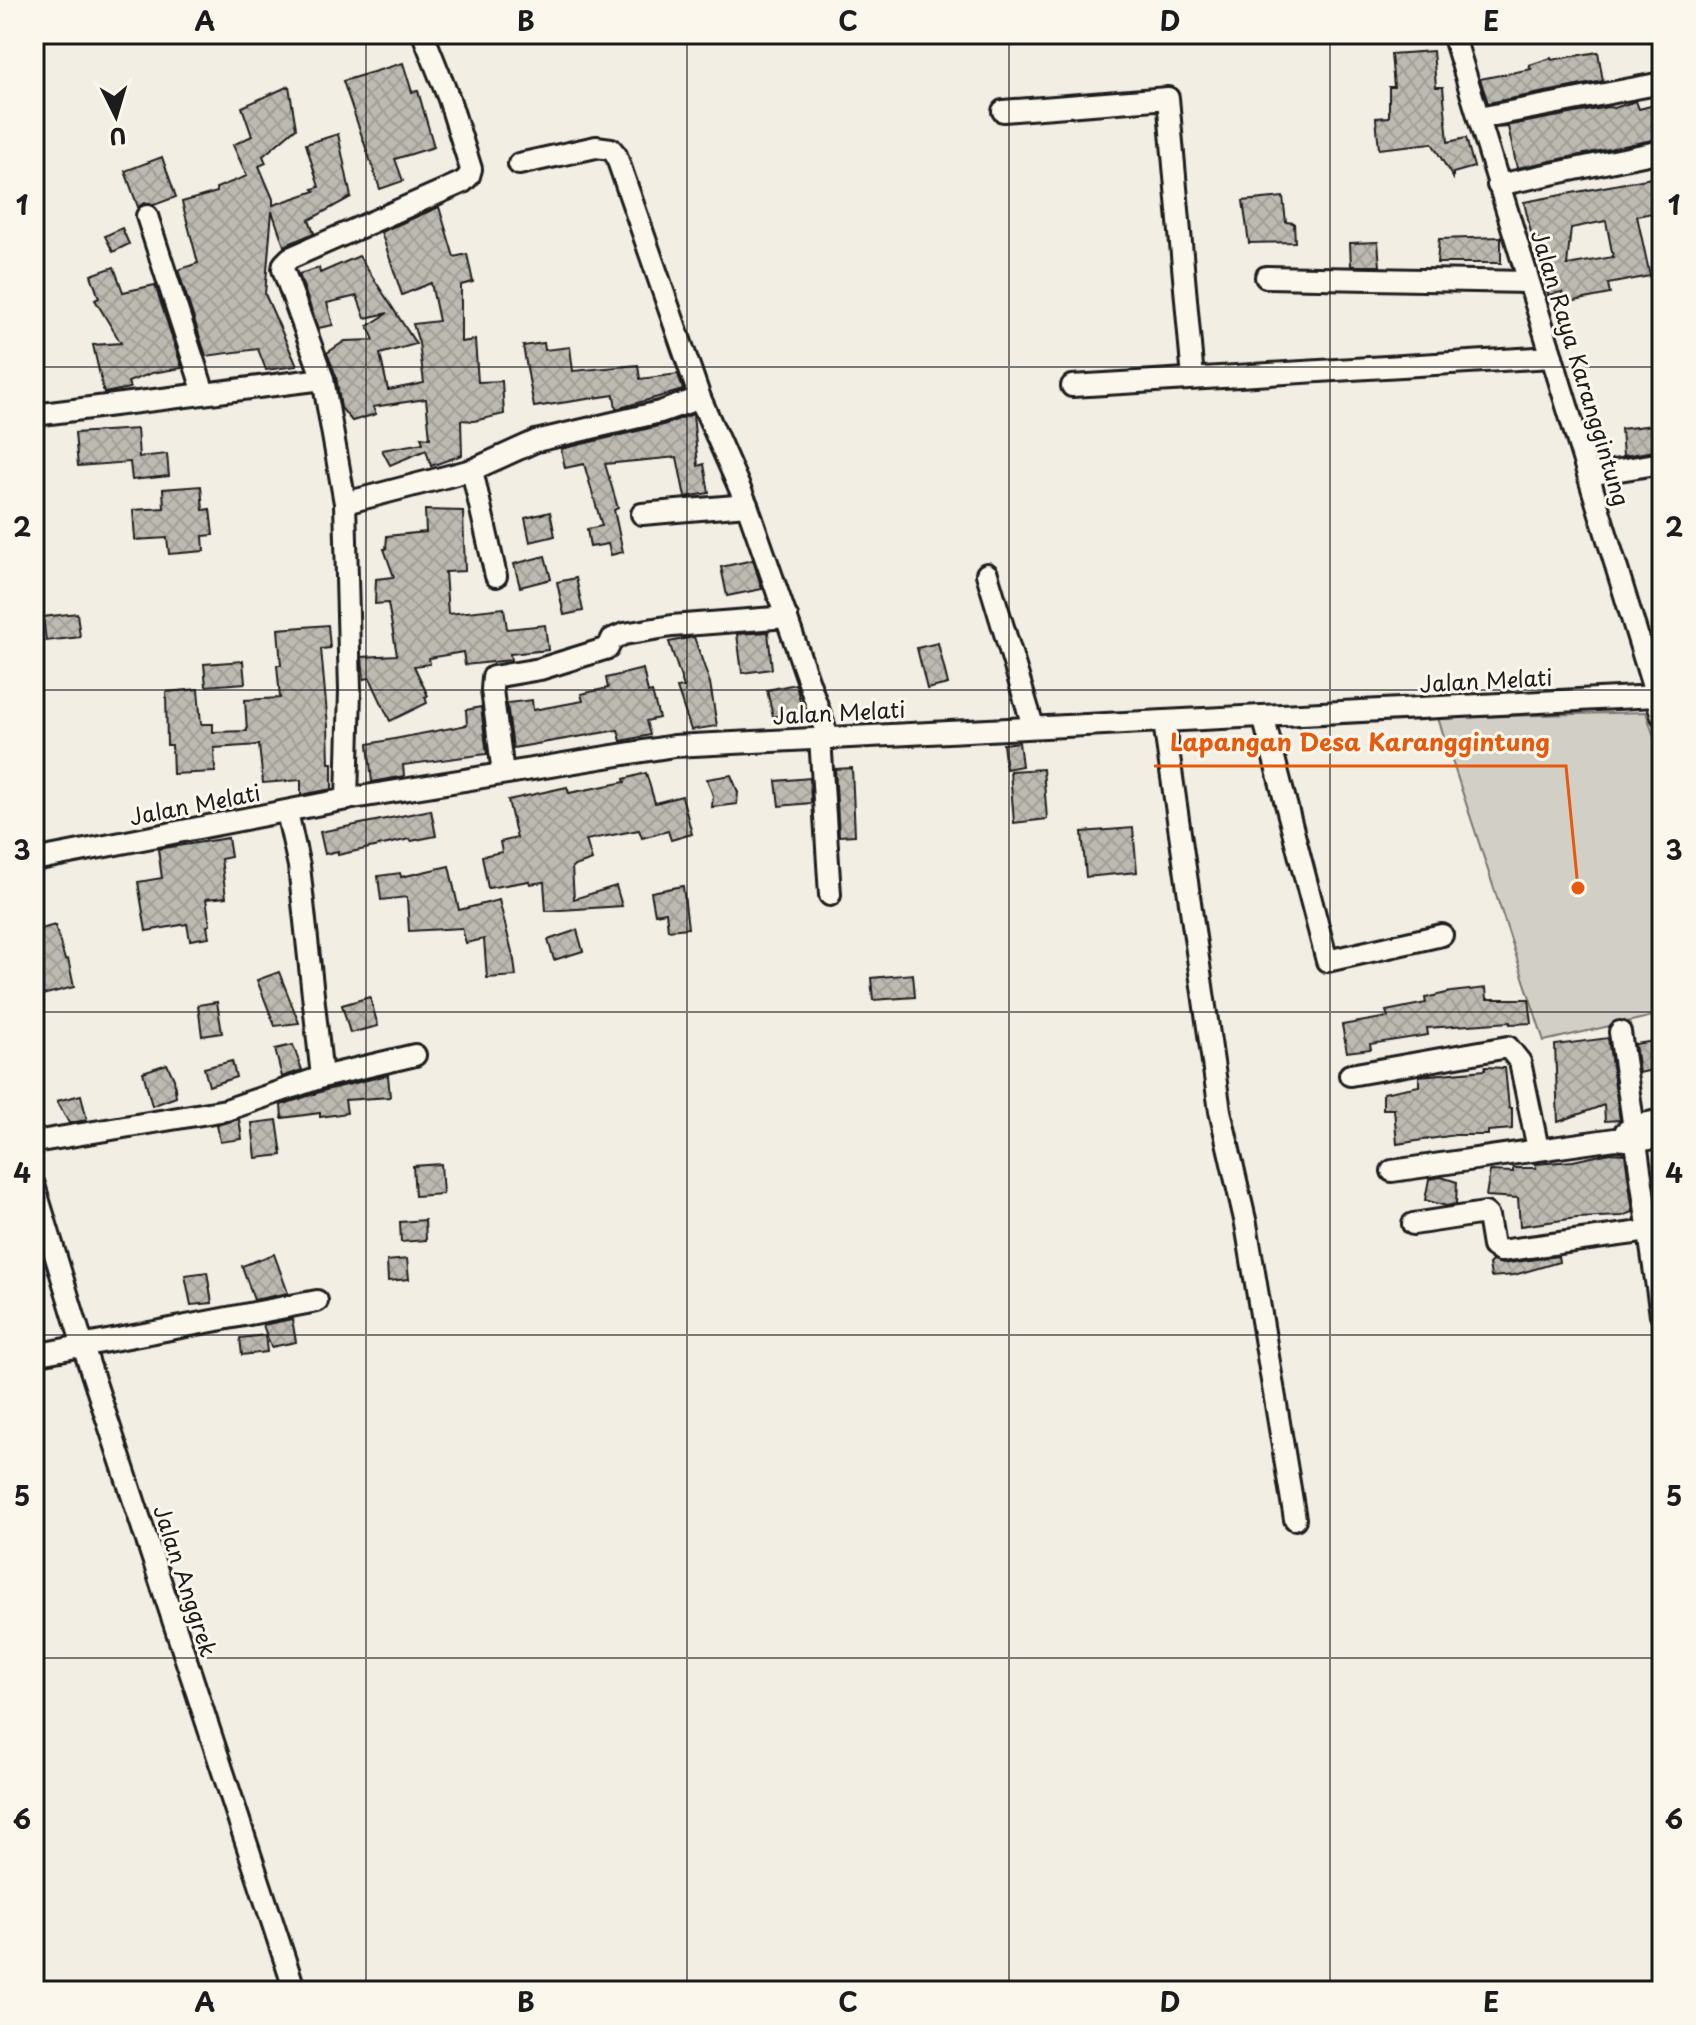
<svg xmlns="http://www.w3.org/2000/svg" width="1696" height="2025" font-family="'Playpen Sans',sans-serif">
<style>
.garden{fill:#d2cfc6;stroke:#777671;stroke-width:2}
.building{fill:url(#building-cross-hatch);stroke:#1c1c1c;stroke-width:2;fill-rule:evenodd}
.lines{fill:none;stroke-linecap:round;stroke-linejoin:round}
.minor-casing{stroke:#1c1c1c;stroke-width:26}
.minor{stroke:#fbf7ec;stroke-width:20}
.grid{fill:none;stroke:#1c1c1c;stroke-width:2;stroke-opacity:0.55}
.labels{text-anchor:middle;stroke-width:6;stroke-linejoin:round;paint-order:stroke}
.street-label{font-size:22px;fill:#1c1c1c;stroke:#fbf7ec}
.leader{fill:none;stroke:#e8590c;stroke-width:3}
.callout-dot{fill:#e8590c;stroke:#fbf7ec;stroke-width:3}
.callout-label{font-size:24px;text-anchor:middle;font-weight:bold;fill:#e8590c;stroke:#fbf7ec;stroke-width:6;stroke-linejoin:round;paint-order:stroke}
.neatline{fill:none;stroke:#1c1c1c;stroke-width:3}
.grid-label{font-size:26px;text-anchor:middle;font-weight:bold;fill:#1c1c1c}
</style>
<defs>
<pattern id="building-cross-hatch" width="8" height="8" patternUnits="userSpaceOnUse" patternTransform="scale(2)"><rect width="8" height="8" fill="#bdbab1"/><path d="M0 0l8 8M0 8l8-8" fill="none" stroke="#a29f98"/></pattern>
</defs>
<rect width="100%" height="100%" fill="#f2eee4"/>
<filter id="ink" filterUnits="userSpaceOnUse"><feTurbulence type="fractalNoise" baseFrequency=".0125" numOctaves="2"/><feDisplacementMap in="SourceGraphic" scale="16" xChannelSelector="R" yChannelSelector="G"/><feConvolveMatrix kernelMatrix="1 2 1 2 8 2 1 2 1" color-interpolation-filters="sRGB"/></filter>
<g filter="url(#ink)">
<!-- garden -->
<path class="garden" d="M1646,712L1662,762V1014L1544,1041L1438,718Z"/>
<!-- building -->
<g class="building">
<path d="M1433,51L1436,87H1443L1448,142L1466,138L1474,167L1453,173V178L1432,143L1379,149L1376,118L1389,117V87H1394L1391,54Z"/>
<path d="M1598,52L1603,81L1488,103L1480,79L1531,69L1529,65L1551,58L1552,60Z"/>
<path d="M403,63L412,92L418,91L434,147L395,159L403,181L380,189L343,81Z"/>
<path d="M289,86L296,128L263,156L266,163L259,166L273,199V205L315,191L313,189L319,187L306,144L338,134L351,197L309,220L314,233L284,246L272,211L265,294L297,366L266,370L258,349L206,356L178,270L198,263L182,202L217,192L216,188L247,176L233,145L252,136L242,107Z"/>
<path d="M1636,101L1639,109L1662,103V138L1517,168L1508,127L1495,128L1608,107L1614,108Z"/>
<path d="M162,157L176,197L154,205L144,203L138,207L125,171Z"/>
<path d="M1662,176V211L1637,216L1650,276L1608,284L1610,294L1564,303L1562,292L1548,295L1537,235L1532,237L1524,202ZM1606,221L1613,257L1567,265L1571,228Z"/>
<path d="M1283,197L1286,222L1294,223L1295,242L1249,243L1243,201Z"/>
<path d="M439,207L454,257L467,254L473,282L461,285V342L475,340L478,382L502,381L504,414L474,421L461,420L462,455L431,466L426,450L390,465L382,450L423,443L421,437L430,438L426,399L373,407L376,414L352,421L341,408L336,376L327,353L345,341L374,340L368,326L388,313L365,318L357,296L327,303L333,325L318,328L299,274L319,268L320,273L359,256L416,344L380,354L388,390L424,383L419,343L413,324L439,321L431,283L402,295L381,232Z"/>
<path d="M122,228L129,244L113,252L105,236Z"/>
<path d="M1501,237V263H1437L1439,239Z"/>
<path d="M1378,242L1380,266H1351L1350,243Z"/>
<path d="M114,267L123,292L155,285L182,368L152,373L128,382L130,388L104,393L93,345L121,343L95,300L99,298L91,275Z"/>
<path d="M544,343L545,350L570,347L573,371L638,365L640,379L678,374L683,390L616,409L614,395L534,407L523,346Z"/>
<path d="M693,414L698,466L704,464L709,493L685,497L677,457L605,464L618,508L614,510L623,552L611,555L608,544L590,547L587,529L602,526L584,464L565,468L561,449L663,425Z"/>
<path d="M1662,424V450L1623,456L1621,429Z"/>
<path d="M137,429L139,457L167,454L169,476L132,480L130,462L78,466L75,433Z"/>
<path d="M201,486L203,510L210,509L213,535L203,536L204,551L169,554L167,538L135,540L133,510L164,508L163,489Z"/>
<path d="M425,510L463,511L465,571L445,572L448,614L504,608L507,629L545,625L548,650L510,654L511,660L465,665L463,652L429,658L430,664L414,666L428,696L425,697L427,703L390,721L370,678L364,679L362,657L397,655L388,603L375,604L376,579L394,577L384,549H386L387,536L426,532Z"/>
<path d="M550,512L555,536L530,542L525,518Z"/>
<path d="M545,556L551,579L520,587L514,564Z"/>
<path d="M753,560L762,589L727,596L721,567Z"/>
<path d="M576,578L583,611L564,615L557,582Z"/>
<path d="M77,613L80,637L46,641L43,617Z"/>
<path d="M328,625L330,648L321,649L328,726L329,763H332V789L301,795V780L263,783L259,745L214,748L215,772L173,774L172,745H167L166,692L198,689L201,724H213V732L247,731L245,700L280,698L277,665H281L278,629Z"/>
<path d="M768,632L772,669L742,673L737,634Z"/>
<path d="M694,637L710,683L717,726L691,730L677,688L684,687L669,642Z"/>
<path d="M938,643L948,684L927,689L917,648Z"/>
<path d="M243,661L245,683L206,686L204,664Z"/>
<path d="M643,669L648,693L652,692L659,718L646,721L650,735L621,741L618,730L513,748L507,703L532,700L533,710L583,701L581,694L608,688L606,678Z"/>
<path d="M796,684L802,710L773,717L767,690Z"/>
<path d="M481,707L487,754L403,765L404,776L372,782L368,744L467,725L466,710Z"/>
<path d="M1019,742L1022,766L1006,769L1003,744Z"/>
<path d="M852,768L855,835L839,836L835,769Z"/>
<path d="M1043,769L1047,819L1014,823L1010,771Z"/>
<path d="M646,773L655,803L682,796L692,834L671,840L668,831L642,838L639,830L586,840L592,860L572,867L574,899L616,886L622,906L546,911L544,882L530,884L529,881L488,888L482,856L502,852L500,842L517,838L508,800L567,787L569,793L625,782L624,779Z"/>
<path d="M731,775L738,792L737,804L712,807L713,796L707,779Z"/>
<path d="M810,778L811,803L779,806L776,781Z"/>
<path d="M431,810L436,836L411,841L410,839L338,855V851L325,854L320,832Z"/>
<path d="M1133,828L1137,872L1086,877L1082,832Z"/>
<path d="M228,838L231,857L221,859L226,897L206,899L210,925L207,926L209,937L190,940L187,924L146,931L138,882L162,878L158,849Z"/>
<path d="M449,866L459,910L499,900L514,960L516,976L487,978L484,939L466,943L462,928L409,931L407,897L381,900L378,876L400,873L401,877Z"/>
<path d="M683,886L688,928L668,930L666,912L655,914L651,892Z"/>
<path d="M55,925L65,960L68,959L74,987L34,997V931Z"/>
<path d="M577,930L583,951L554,960L548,940Z"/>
<path d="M279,972L299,1023L275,1026L257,980Z"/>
<path d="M913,974L915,997L873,1000L871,978Z"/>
<path d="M1486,988L1487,999H1529L1532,1023L1510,1024V1022L1427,1028L1428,1035L1370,1044L1371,1049L1347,1052L1342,1025L1388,1017L1386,1011L1426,1003L1425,998L1451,992Z"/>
<path d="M370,997L378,1026L350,1033L342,1005Z"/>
<path d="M217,1002L222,1033L202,1036L198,1005Z"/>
<path d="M1608,1038L1620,1120L1605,1121L1604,1105L1558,1122L1555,1045Z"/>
<path d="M1662,1040V1068L1639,1073L1635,1044Z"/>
<path d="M293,1045L302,1070L282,1077L275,1049Z"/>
<path d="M232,1061L236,1077L209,1086L204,1068Z"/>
<path d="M167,1064L174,1079L176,1097L152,1106L143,1072Z"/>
<path d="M1485,1067L1505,1068L1509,1108H1512V1129L1488,1131V1135H1455L1397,1144L1394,1109H1383V1093L1419,1086V1076L1485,1070Z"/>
<path d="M388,1075L390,1097L345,1100L347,1113L320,1117V1113L282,1118L281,1105L326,1090Z"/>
<path d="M81,1095L87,1120L69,1123L57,1101Z"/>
<path d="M239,1119L242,1139L220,1142L217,1125Z"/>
<path d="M277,1120L282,1155L256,1158L252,1123Z"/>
<path d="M1610,1153L1625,1154L1633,1212L1622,1216L1577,1218L1520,1226L1518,1198L1486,1196L1490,1171L1513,1172V1168H1536L1535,1164L1573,1161Z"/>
<path d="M441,1164L443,1194L415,1196L413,1166Z"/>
<path d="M1441,1177L1457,1182L1456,1204L1446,1206L1425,1200L1429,1179Z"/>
<path d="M425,1220L426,1240L401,1242L400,1222Z"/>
<path d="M274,1254L288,1293L254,1300L242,1266Z"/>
<path d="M1558,1256L1559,1262L1514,1275L1491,1277L1489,1264L1492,1261L1502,1264Z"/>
<path d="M407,1259L409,1279L388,1281L387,1261Z"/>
<path d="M207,1272L212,1303L191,1305L185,1275Z"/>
<path d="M292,1319L296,1342L271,1347L263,1325Z"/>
<path d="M265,1335L267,1352L242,1355L240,1338Z"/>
</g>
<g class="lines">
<!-- minor casing -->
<g class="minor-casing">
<g id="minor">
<path d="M1453,34L1662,716"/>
<path d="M1003,111L1168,98L1193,378"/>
<path d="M1479,118L1662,83"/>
<path d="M519,164L596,147L611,149L616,155L700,398L747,505L828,737"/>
<path d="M1498,185L1662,151"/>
<path d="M147,216L204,393"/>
<path d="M1266,277L1528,282"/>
<path d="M1072,386L1552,357"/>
<path d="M34,415L323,379"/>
<path d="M472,470L496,576"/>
<path d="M1589,475L1662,463"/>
<path d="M345,503L472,470L536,441L660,412L700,398"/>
<path d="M642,514L747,505"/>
<path d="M987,574L1033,726"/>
<path d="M1263,716L1327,961L1442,935"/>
<path d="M1164,722L1220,1111L1246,1224L1295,1519"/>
<path d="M820,737L830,895"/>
<path d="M503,773L492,690L493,677L540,669L608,648L612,639L624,634L672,626L787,617"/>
<path d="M347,799L350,690L345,503L323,379L283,269L284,264L290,258L463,182L469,176L471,169L449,99L423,34"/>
<path d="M287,812L299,866L322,1077"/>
<path d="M34,860L347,799L674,746L1656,696"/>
<path d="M1620,1032L1661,1315"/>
<path d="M1350,1075L1508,1047L1520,1062L1538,1149"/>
<path d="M1625,1132L1634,1126L1662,1120"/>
<path d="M34,1142L226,1110L322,1077L415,1055"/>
<path d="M1392,1171L1615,1139L1636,1141L1662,1137"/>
<path d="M34,1185L83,1346L295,1991"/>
<path d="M1413,1224L1485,1213L1488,1216L1493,1246L1500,1251L1649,1231"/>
<path d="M34,1355L317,1301"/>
</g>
</g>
<!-- minor -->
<use href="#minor" class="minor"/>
</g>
</g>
<!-- grid -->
<path class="grid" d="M366,34V1991M687,34V1991M1009,34V1991M1330,34V1991M34,367H1662M34,690H1662M34,1012H1662M34,1335H1662M34,1658H1662"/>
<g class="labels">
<!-- street labels -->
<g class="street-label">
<text transform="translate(1580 368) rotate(73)" y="8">Jalan Raya Karanggintung</text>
<text transform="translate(1486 681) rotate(-3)" y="8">Jalan Melati</text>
<text transform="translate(839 713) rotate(-3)" y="8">Jalan Melati</text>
<text transform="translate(195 805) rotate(-11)" y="8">Jalan Melati</text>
<text transform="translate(185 1581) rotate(72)" y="8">Jalan Anggrek</text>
</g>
</g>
<!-- callouts -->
<path class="leader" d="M1578 888L1566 766H1154"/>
<circle class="callout-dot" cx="1578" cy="888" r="8"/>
<g class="callout-label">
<text x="1360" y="751">Lapangan Desa Karanggintung</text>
</g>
<!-- margin -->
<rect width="1696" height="2025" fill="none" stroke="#fbf7ec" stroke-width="88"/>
<!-- north arrow -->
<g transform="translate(116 116) rotate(175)" stroke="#fbf7ec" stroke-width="6" paint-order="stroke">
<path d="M0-6L14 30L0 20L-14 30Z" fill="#1c1c1c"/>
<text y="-12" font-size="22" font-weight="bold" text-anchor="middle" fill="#1c1c1c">U</text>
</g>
<rect x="44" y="44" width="1608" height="1937" class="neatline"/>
<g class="grid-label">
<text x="205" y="31">A</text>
<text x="526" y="31">B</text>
<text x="848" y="31">C</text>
<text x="1170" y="31">D</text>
<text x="1491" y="31">E</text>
<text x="22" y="215">1</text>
<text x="1674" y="215">1</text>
<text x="22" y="537">2</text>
<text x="1674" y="537">2</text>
<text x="22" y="860">3</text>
<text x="1674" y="860">3</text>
<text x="22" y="1183">4</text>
<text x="1674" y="1183">4</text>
<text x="22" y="1506">5</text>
<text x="1674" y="1506">5</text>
<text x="22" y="1829">6</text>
<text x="1674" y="1829">6</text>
<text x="205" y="2012">A</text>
<text x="526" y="2012">B</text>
<text x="848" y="2012">C</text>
<text x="1170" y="2012">D</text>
<text x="1491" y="2012">E</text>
</g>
</svg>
